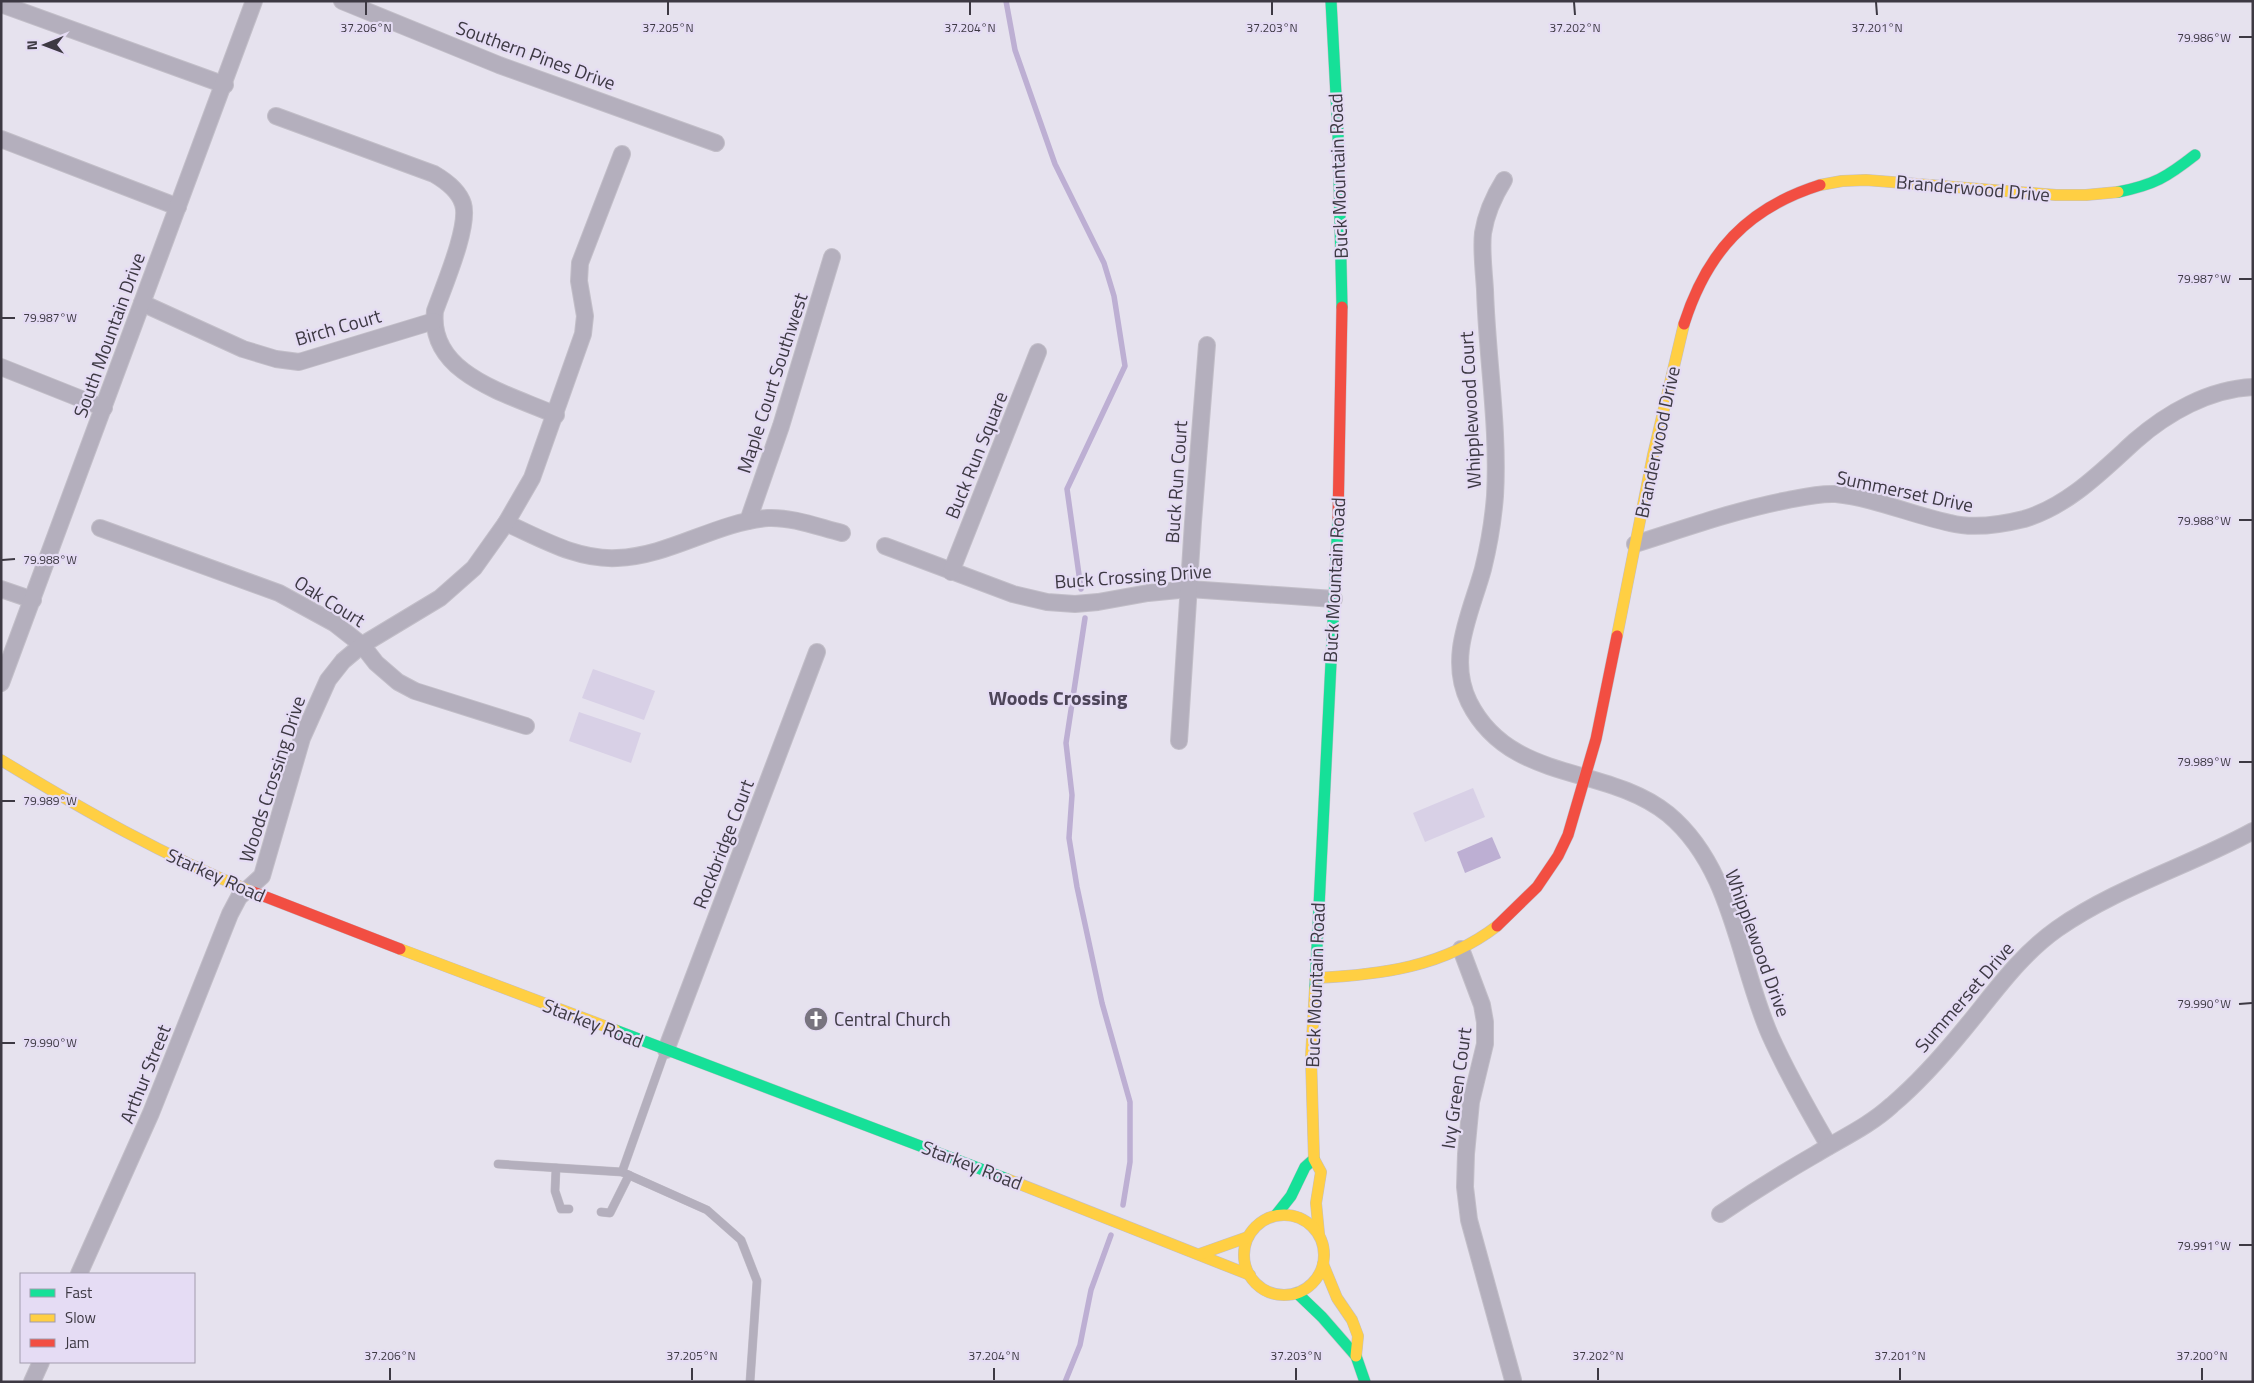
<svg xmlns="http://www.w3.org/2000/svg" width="2254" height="1383" font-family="'Titillium Web',sans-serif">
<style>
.green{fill:#d8d0e6}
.water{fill:#bdafd3}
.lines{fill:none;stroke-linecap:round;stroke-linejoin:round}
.stream{stroke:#bdafd3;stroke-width:5.5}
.lane-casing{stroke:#c2bec8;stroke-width:9}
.street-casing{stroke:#c2bec8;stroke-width:18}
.fast-casing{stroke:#c2bec8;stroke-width:12}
.slow-casing{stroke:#c2bec8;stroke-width:12}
.jam-casing{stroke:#c2bec8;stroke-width:12}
.lane{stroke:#b4afbd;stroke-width:8}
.street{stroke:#b4afbd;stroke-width:16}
.fast{stroke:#16e098;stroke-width:11}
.slow{stroke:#ffcf43;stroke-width:11}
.jam{stroke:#f24e42;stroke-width:11}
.ticks{fill:none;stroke:#3d3943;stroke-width:2}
.labels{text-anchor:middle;stroke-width:4.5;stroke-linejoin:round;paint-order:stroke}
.street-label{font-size:19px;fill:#3d3943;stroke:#e5dcf4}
.poi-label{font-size:19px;fill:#3d3943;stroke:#e5dcf4;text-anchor:start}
.neighbourhood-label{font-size:20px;font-weight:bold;fill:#4d4559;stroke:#e5dcf4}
.ticks-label{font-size:12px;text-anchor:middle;fill:#3d3943;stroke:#e5dcf4;stroke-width:4.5;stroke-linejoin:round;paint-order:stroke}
</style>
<rect width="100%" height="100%" fill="#e6e2ee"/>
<!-- green -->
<g class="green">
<path d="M593,669L655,691L644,720L582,698Z"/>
<path d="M579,712L641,733L631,763L569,741Z"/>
<path d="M1473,788L1485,817L1425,842L1413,813Z"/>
</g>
<!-- water -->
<path class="water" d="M1492,837L1501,858L1465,873L1457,852Z"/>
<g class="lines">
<!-- stream -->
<g class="stream">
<path d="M1006,1L1015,50L1055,164L1104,263L1114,296L1125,366L1067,489L1081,589"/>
<path d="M1085,618L1066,743L1072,795L1069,838L1077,887L1102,1003L1130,1102V1162L1123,1205"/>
<path d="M1065,1382L1080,1345L1091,1290L1111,1235"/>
</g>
<!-- lane casing -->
<g class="lane-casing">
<g id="lane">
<path d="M498,1164L622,1172L665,1051"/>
<path d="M556,1168L555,1191L561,1209H569"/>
<path d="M622,1172L707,1210L741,1240L757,1281L750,1382"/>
<path d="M601,1212L610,1213L629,1175"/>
</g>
</g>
<!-- street casing -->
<g class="street-casing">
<g id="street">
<path d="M342,1L499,65L716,143"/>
<path d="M1,4L225,85"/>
<path d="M276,116L434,174C446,181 459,191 463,204C470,226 443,288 435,311C428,375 509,394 556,415"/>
<path d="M1,139L178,207"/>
<path d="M1504,180C1494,196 1486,214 1483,233C1481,251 1484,272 1485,290C1487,358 1499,427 1495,496C1493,521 1489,545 1483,569C1471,613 1447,657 1469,702C1510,784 1606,764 1668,814C1733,868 1738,962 1770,1035C1787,1073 1808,1110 1829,1146"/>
<path d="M142,303L243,349L276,359L299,362L434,321"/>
<path d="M1,367L104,408"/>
<path d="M748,521L781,426L832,257"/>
<path d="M506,523C542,539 577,560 617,558C670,556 716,522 768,518C793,517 818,527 842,533"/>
<path d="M100,528L279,593L334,623L362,645L376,663L398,682L415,691L526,726"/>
<path d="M1635,544C1686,528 1736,510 1788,500C1803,497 1820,493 1836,494C1875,498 1912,515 1950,523C1974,529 2000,525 2024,519C2068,506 2102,471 2135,441C2167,413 2209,389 2253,387"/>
<path d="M885,546L1013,594L1047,602L1075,604L1098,602L1148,593L1189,589L1334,599"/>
<path d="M951,572L1038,352"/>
<path d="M1,589L33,600"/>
<path d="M1,683L254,1"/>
<path d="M1179,741L1193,522L1207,345"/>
<path d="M1461,949L1482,1005L1485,1022V1044L1471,1102L1466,1154L1465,1187L1469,1220L1513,1380"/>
<path d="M666,1050L817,652"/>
<path d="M1720,1214C1751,1193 1783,1173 1816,1154C1842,1138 1869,1126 1892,1105C1918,1083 1943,1055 1965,1028C1994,993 2019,956 2057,929C2117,887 2189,866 2253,831"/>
<path d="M79,1274L151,1113L230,914L239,897L262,876L302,738L328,680L343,661L362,645L440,598L474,568L506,523L532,478L583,334L585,316L579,281L580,263L622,154"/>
<path d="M32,1382L41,1362"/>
</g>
</g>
<!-- fast casing -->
<g class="fast-casing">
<g id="fast">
<path d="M1331,1L1338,133L1342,307"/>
<path d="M2118,192C2154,185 2167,177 2195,155"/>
<path d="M1315,988L1338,520"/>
<path d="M615,1030L1007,1179"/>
<path d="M1276,1215L1291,1196L1305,1167L1314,1159"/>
<path d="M1297,1293L1322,1317L1356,1356L1365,1382"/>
</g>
</g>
<!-- slow casing -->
<g class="slow-casing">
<g id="slow">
<path d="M1820,185L1842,181L1866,180L2056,195H2086L2118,192"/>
<path d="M1617,636L1653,455L1684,324"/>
<path d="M1,760C83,810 164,856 253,892"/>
<path d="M400,949L615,1030"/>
<path d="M1315,978C1380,975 1444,967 1497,926"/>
<path d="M1315,988L1311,1057L1314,1159L1321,1172L1316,1203L1319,1234"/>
<path d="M1007,1179L1250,1275"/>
<circle cx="1284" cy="1255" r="40"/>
<path d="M1200,1254L1248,1237"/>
<path d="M1323,1264L1337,1298L1352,1320L1358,1336L1356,1356"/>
</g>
</g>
<!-- jam casing -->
<g class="jam-casing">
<g id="jam">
<path d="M1684,324C1707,252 1747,208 1820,185"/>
<path d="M1338,520L1342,307"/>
<path d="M253,892L400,949"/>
<path d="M1497,926L1537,887L1558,856L1568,835L1596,739L1617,636"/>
</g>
</g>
<!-- lane -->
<use href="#lane" class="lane"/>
<!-- street -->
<use href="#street" class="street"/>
<!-- fast -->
<use href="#fast" class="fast"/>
<!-- slow -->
<use href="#slow" class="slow"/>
<!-- jam -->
<use href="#jam" class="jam"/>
</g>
<!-- ticks -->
<path class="ticks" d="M366,2V15M668,2V15M970,2V15M1272,2V15M1574,2L1575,15M1876,2L1877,15M2239,37H2252M2239,279H2252M2,318H15M2239,520H2252M2,560L15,559M2239,762H2252M2,801H15M2239,1004L2252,1003M2,1043H15M2239,1245H2252M390,1368V1380M692,1368V1380M994,1368V1380M1296,1368V1380M1598,1368V1380M1900,1368V1380M2202,1368V1380"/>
<!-- icons -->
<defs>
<g id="church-disc" transform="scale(1.25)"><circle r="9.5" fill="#78747f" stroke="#e5dcf4"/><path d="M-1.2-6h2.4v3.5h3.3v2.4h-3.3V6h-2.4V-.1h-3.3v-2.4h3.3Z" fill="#fff"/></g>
</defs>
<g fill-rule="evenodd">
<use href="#church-disc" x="816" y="1019"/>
</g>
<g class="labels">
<!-- street labels -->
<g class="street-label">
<text transform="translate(536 55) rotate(20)" y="7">Southern Pines Drive</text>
<text transform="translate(1338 176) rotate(-92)" y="7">Buck Mountain Road</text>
<text transform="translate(1973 188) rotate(5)" y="7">Branderwood Drive</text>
<text transform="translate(338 327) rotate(-16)" y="7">Birch Court</text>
<text transform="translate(109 335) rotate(-70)" y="7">South Mountain Drive</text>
<text transform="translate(772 383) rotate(-72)" y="7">Maple Court Southwest</text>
<text transform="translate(1470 410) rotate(-93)" y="7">Whipplewood Court</text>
<text transform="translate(1657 442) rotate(-78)" y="7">Branderwood Drive</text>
<text transform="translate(976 455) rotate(-68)" y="7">Buck Run Square</text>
<text transform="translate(1176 482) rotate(-86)" y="7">Buck Run Court</text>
<text transform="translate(1905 491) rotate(12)" y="7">Summerset Drive</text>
<text transform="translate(1133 576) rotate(-4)" y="7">Buck Crossing Drive</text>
<text transform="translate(1334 580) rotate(-87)" y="7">Buck Mountain Road</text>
<text transform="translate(330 601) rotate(32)" y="7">Oak Court</text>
<text transform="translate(272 779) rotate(-72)" y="7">Woods Crossing Drive</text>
<text transform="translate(723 844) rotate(-69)" y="7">Rockbridge Court</text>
<text transform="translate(216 875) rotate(24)" y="7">Starkey Road</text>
<text transform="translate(1758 943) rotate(70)" y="7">Whipplewood Drive</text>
<text transform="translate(1315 985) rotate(-88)" y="7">Buck Mountain Road</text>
<text transform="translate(1964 997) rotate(-49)" y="7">Summerset Drive</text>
<text transform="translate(593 1023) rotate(21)" y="7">Starkey Road</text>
<text transform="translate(145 1074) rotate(-68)" y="7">Arthur Street</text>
<text transform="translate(1456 1088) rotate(-82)" y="7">Ivy Green Court</text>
<text transform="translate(972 1165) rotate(21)" y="7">Starkey Road</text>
</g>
<!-- poi labels -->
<g class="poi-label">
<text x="834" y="1026">Central Church</text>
</g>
<!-- neighbourhood labels -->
<g class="neighbourhood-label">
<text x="1058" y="705">Woods Crossing</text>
</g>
</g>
<g class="ticks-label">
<text x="366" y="32">37.206°N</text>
<text x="668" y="32">37.205°N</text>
<text x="970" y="32">37.204°N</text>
<text x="1272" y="32">37.203°N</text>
<text x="1575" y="32">37.202°N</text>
<text x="1877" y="32">37.201°N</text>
<text x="2204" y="42">79.986°W</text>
<text x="2204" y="283">79.987°W</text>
<text x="50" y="322">79.987°W</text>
<text x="2204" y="525">79.988°W</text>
<text x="50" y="564">79.988°W</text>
<text x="2204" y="766">79.989°W</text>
<text x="50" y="805">79.989°W</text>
<text x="2204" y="1008">79.990°W</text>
<text x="50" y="1047">79.990°W</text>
<text x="2204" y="1250">79.991°W</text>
<text x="390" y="1360">37.206°N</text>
<text x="692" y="1360">37.205°N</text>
<text x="994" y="1360">37.204°N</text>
<text x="1296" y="1360">37.203°N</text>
<text x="1598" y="1360">37.202°N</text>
<text x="1900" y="1360">37.201°N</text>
<text x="2202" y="1360">37.200°N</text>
</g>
<!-- border -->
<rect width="2254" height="1383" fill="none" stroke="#3d3943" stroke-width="5"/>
<!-- legend -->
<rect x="20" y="1273" width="175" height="90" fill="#e5dcf4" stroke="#a29bad"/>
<rect x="30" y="1289" width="25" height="8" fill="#16e098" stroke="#a29bad"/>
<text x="65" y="1298" font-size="15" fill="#3d3943">Fast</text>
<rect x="30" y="1314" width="25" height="8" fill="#ffcf43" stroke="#a29bad"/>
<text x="65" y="1323" font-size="15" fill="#3d3943">Slow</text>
<rect x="30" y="1339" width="25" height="8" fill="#f24e42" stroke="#a29bad"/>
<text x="65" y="1348" font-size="15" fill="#3d3943">Jam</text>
<!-- north arrow -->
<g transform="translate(45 45) rotate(269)" stroke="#e5dcf4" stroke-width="4" paint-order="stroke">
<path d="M0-4L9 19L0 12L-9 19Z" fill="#3d3943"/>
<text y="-8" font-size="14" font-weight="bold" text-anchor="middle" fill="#3d3943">N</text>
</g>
</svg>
